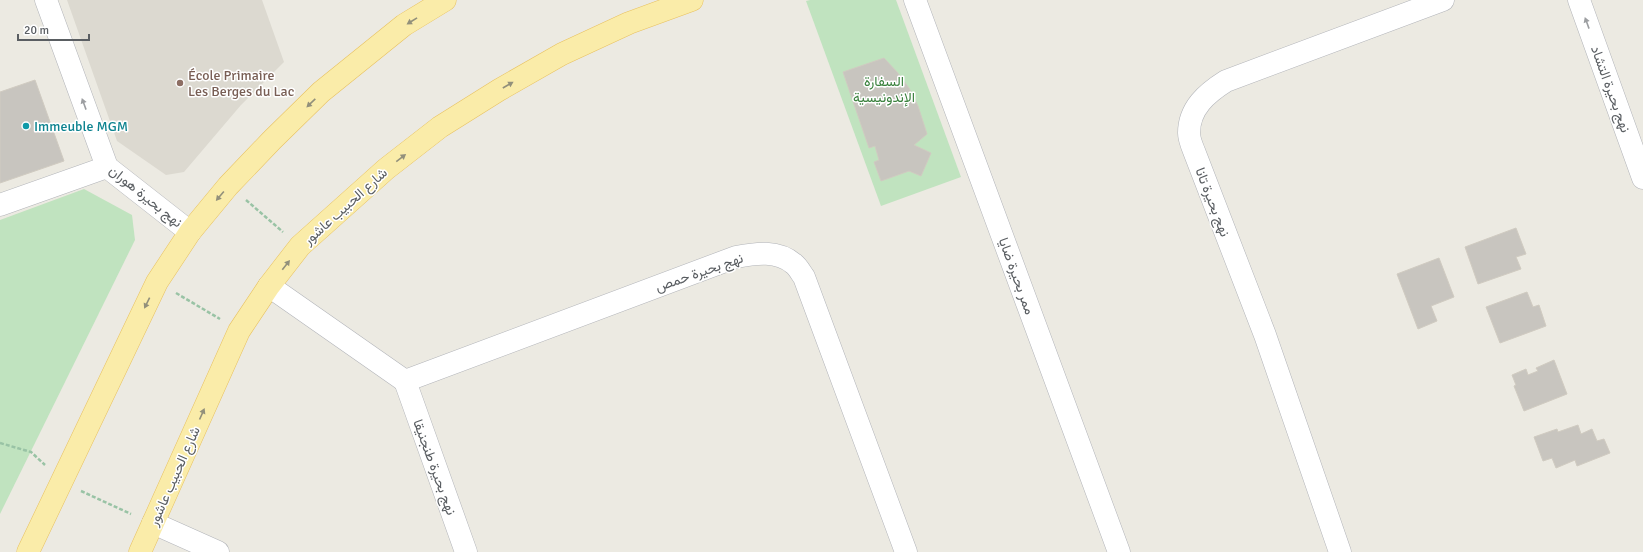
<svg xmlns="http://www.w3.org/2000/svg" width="1643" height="552" font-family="Signika,Vazirmatn,sans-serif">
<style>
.education{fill:#dcd9d0}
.green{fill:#c0e3bf}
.building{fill:#c8c5bf;stroke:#d0cbc1}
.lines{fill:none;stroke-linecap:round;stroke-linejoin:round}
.minor-casing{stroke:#b2b4b9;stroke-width:23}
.major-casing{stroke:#e8c15f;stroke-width:23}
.path{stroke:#99c3a5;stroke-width:2.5;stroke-dasharray:4 2;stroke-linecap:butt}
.minor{stroke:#fff;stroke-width:22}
.major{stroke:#faeca9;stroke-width:22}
.oneway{fill:#92907b}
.oneway2{fill:#9c9ea1}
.education-dot{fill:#8d6e63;stroke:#fff;stroke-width:1.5}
.culture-dot{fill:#0f9aa8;stroke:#fff;stroke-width:1.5}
.labels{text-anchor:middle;stroke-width:3;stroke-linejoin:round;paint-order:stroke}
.education-label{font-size:14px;fill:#785e54;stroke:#fff;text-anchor:start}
.park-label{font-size:14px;fill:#3a813d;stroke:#fff}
.street-label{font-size:14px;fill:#5a5e62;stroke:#fff}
.culture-label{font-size:14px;fill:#0d838f;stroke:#fff;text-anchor:start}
</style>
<rect width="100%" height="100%" fill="#eceae2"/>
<!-- education -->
<path class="education" d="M67,0H262L284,62L241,105L184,172L166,175L117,141Z"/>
<!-- green -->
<g class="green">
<path d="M810,0H896L961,177L881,206L806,1Z"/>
<path d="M84,189L132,215L135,240L0,514V220Z"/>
</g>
<!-- building -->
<g class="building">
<path d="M884,58L897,72L909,88L918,106L927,134L914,145L931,153L921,176L909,171L881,181L874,162L879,160L875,146L869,148L843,72Z"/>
<path d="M35,80L64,161L0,183V92Z"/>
<path d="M1516,228L1526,254L1516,257L1521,269L1478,284L1465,247Z"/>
<path d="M1439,258L1454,297L1431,306L1437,321L1418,329L1397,274Z"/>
<path d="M1527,292L1533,307L1539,305L1546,326L1500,343L1486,307Z"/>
<path d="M1554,360L1567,394L1524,411L1514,386L1516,385L1512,375L1526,369L1528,375L1538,371L1536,368Z"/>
<path d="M1578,425L1581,434L1592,429L1597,441L1604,439L1610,453L1577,466L1575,460L1556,468L1552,458L1543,461L1534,437L1557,429L1558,432Z"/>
</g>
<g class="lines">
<!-- minor casing -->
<g class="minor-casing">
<g id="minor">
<path d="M46,0L107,167L190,232"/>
<path d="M915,0L1119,552"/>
<path d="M1579,0L1643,178"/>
<path d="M0,205L107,167"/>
<path d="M269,286L405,381"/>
<path d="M405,381L736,257C756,253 778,250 794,264C798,267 801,273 804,277L906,552"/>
<path d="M405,381L466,552"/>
<path d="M153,523L218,552"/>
<path d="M1340,552L1265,335L1194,151C1192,146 1189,139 1189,133C1189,108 1207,93 1226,81L1443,0"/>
</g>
</g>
<!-- major casing -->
<g class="major-casing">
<g id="major">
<path d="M28,552L157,282L190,232L228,186L272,140L321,92L404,25L445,0"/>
<path d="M140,552L239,331L269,286L300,246L386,169L440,127L499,90L562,54L629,23L692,0"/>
</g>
</g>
<!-- path -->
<g class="path">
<path d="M246,200L283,232"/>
<path d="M176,293L220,319"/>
<path d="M0,443L31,452L45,465"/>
<path d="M81,491L131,514"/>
</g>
<!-- minor -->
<use href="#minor" class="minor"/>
<!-- major -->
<use href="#major" class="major"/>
</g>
<!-- one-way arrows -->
<defs><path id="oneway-solid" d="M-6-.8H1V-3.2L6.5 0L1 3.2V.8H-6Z"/></defs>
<g class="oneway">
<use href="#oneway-solid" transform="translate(412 21) rotate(148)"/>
<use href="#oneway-solid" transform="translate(508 85) rotate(-30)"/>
<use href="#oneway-solid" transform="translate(311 103) rotate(136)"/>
<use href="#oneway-solid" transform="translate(401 158) rotate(-38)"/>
<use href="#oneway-solid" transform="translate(220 196) rotate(130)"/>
<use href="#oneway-solid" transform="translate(286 265) rotate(-52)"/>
<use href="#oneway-solid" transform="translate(147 303) rotate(116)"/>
<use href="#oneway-solid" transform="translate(202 414) rotate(-66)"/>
</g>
<g class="oneway2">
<use href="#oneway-solid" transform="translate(1587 23) rotate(-110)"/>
<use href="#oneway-solid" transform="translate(84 104) rotate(-110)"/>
</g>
<!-- markers -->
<circle class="education-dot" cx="180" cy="83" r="4"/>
<circle class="culture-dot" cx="26" cy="126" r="4"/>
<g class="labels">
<!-- education labels -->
<g class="education-label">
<text x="188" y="80">École Primaire<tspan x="188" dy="16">Les Berges du Lac</tspan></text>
</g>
<!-- park labels -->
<g class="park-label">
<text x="884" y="86">السفارة<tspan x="884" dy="16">الإندونيسية</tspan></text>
</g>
<!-- street labels -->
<g class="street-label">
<text transform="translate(1611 89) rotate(70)" y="5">نهج بحيرة التشاد</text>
<text transform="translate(146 196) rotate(39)" y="5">نهج بحيرة هوران</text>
<text transform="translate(1213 202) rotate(69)" y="5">نهج بحيرة تانا</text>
<text transform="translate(345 206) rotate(-42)" y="5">شارع الحبيب عاشور</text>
<text transform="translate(699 272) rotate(-19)" y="5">نهج بحيرة حمص</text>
<text transform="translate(1017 276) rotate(70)" y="5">ممر بحيرة ضايا</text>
<text transform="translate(435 467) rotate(70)" y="5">نهج بحيرة طنجنيقا</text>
<text transform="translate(174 476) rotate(-66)" y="5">شارع الحبيب عاشور</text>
</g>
<!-- culture labels -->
<g class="culture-label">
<text x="34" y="131">Immeuble MGM</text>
</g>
</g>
<!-- scale -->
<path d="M18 34v6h71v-6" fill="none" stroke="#5a5e62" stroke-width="2"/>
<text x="24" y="34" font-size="12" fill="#5a5e62" stroke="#ffffff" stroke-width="3" paint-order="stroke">20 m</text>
</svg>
